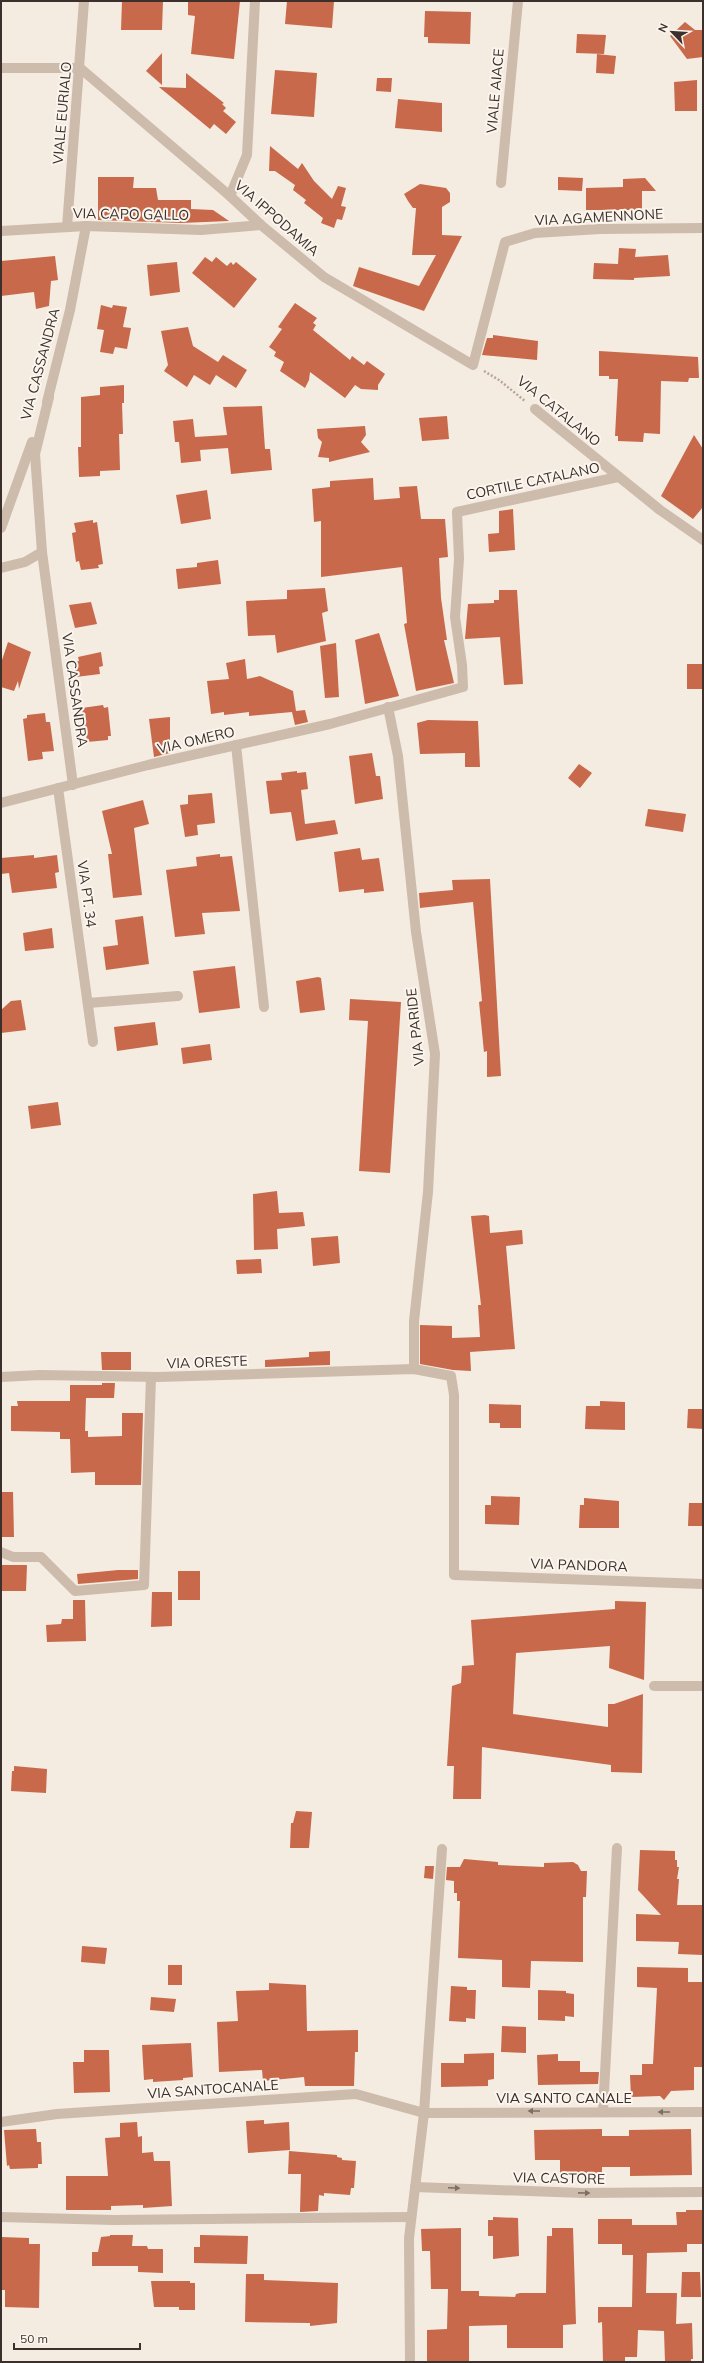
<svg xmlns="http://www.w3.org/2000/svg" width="704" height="2363" font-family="Mulish,sans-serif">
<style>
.building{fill:#c8694b}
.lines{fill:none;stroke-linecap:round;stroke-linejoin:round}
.path{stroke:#b9a596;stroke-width:2.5;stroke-dasharray:2 2;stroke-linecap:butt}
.minor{stroke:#cdbbac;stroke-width:10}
.oneway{fill:#7d6f65}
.labels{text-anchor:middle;stroke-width:4;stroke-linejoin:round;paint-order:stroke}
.street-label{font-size:14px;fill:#3b302b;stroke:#fbf5ee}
</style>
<rect width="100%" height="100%" fill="#f4ebe1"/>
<!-- building -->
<g class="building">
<path d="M122,1H163L162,30H121Z"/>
<path d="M188,1H240L234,59L191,54L195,16L188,15Z"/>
<path d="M287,1H334L332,28L285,24Z"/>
<path d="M425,11L471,12L470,44L428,43V37H424Z"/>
<path d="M685,22L695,30H703V57L687,59L670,36Z"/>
<path d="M577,34L606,35L604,54L576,53Z"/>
<path d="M162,53V85L146,71Z"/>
<path d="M597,54L616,56L614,74L596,73Z"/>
<path d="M275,70L317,73L314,117L271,114Z"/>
<path d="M186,73L224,103L222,104L226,108L223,111L236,122L226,134L214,124L210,129L159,87L186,88Z"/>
<path d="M377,78H392L391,92L376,91Z"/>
<path d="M697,80V111H675L674,82Z"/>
<path d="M398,99L442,103V132L395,128Z"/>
<path d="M270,146L298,169L302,163L314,181L332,199L338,186L346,188L341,206L346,207L342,220L337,219L334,228L321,223L323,218L304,203L306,200L293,190L295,185L275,171H269Z"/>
<path d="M98,177H134L133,188H156L158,200H191V209L213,210L229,221L181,223L98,220Z"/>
<path d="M558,177L583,178L582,191L558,190Z"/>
<path d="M645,178L656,191H642V210H586V188L623,187V179Z"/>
<path d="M420,184L446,188L450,193V202L442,207V235L462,236L424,311L353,286L359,267L419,286L436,255H412L416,208H413L408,201L404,194Z"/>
<path d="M619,248L636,249L635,257L668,255L670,276L634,278V280L593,279L594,263L618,264Z"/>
<path d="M55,256L58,280L51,281L49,306L36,309L34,292L1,296V261Z"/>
<path d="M205,257L212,262L216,257L227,266L231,262L233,265L236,262L257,279L234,308L192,273Z"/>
<path d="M177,262L180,292L150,296L147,265Z"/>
<path d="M295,303L317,318L313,323L316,325L313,330L350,360L352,356L364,365L367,361L385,374L378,385V390L361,389L355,385L345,398L310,372L309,380L305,388L280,371L284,362L274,356L276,352L269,347L282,329L278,327Z"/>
<path d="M101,305L112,308L113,305L127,307L123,327L131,328L127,349L115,347L113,354L100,352L104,330L97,329Z"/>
<path d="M188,327L193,346L218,362L223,355L247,370L236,388L216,375L210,385L194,375L187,387L164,371L168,365L161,331Z"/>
<path d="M493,335L538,341L537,360L482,355L487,338H493Z"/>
<path d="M599,351L698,357L699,378H689L688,382L661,381L660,434L644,433L643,442L618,441V436H615L618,379H609V376H599Z"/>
<path d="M124,385V403H122L123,434H119L120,470L100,471V476L79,477L78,447H81V397L100,395V387Z"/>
<path d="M262,406L265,449H270L272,470L231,474L228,448L200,450L201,461L181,463L179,442H175L173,421L193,419L195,437L227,435L223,407Z"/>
<path d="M447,416L449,439L422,441L419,418Z"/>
<path d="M365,426L366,435L361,442L370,452L329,462V458L318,457L322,442L318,438L317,429Z"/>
<path d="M694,435L703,449V507L693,519L661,496Z"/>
<path d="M373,478L374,500L400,498L399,487L417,486L421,519H445L448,557L439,558L441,598L447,640H444L454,683L416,691L404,624L407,623L402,567L321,577V521L314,522L312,489L330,487V481Z"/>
<path d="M207,490L211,519L181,524L176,495Z"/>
<path d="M513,509L515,550L489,552L488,534L499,533V511Z"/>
<path d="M93,520V523L97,522L103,564L98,565L99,568L81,570L79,561L76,562L72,533L76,532L74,523Z"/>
<path d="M218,560L221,584L178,589L176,569L197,567V563Z"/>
<path d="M325,588L328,611L322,613L326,641L277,653L275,635L248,636L246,601L287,599V590Z"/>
<path d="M499,590H517L523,684L504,685L500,637L465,639L468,604L494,603V600H499Z"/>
<path d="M91,602L97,624L75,628L69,605Z"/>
<path d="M379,633L399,696L365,704L355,640Z"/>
<path d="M8,642L31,652L19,689L18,681L14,691L1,687V663Z"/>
<path d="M336,643L339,697L325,698L320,646Z"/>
<path d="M101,652L103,666L99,667L100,674L76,677L74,662L79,661L78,657Z"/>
<path d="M245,659L247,679L260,676L293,691L296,711L305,710L308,722L295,725L292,712L249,716V712L224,715V712L211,714L207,681L229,679L226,663Z"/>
<rect x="687" y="664" width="16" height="25"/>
<path d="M103,705L104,708L108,707L111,736H108V740L87,742L82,708Z"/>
<path d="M45,713L46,722H50L54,751L42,752L43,759L28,761L23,719L27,718V715Z"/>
<path d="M170,717V753L154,757L149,719Z"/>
<path d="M428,720L478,721L480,767H465V753L420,754L417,723Z"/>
<path d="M372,753L376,776H380L383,799L355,804L349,756Z"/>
<path d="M579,764L592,773L580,788L568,778Z"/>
<path d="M297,771V773L306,772L308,789L301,790L305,824L335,820L338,834L296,841L291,812L270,814L266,781L282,780L281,773Z"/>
<path d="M212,793L215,823L197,825L198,835L185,837L180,805L188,804V795Z"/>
<path d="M143,800L149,824L134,828L142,895L113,898L108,854H112L102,811Z"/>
<path d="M648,809L686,814L683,832L645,826Z"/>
<path d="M360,848L362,860L379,858L384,891L364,893V889L339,892L334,852Z"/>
<path d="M220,854V857L232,856L240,911L202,913L205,934L175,937L166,870L197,866L196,857Z"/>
<path d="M34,855V858L57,855L59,872L55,873L57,888L12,893L9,873L1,874V858Z"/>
<path d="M490,879L501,1076L487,1077V1051L484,1052L479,1002L482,1001L473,902L420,908L419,893L453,890L452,880Z"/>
<path d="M143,916L149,964L106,970L103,947L118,945L115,920Z"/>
<path d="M52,928L54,948L25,951L23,933Z"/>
<path d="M235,966L240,1008L199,1013L193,971Z"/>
<path d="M318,977L321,978L325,1010L300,1013L296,981Z"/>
<path d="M350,999L401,1002L390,1173L359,1171L368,1021L349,1020Z"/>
<path d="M21,1000L26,1030L1,1033V1010L11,1001Z"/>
<path d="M155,1022L158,1045L117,1051L114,1027Z"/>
<path d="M210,1044L212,1060L183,1064L181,1048Z"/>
<path d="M58,1102L61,1125L31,1129L28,1106Z"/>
<path d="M277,1191L279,1213L303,1212L305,1226L277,1229L278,1249L254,1250L253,1194Z"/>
<path d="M485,1215L489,1216L490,1233L522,1230L523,1244L506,1246L515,1349L470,1352L471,1371L453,1370L420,1364V1325L452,1326V1338L480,1337L478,1305H481L471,1216Z"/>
<path d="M338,1236L340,1263L313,1266L311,1238Z"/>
<path d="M261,1259L262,1273L237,1274L236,1260Z"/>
<path d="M330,1351V1365L265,1367V1360L309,1357V1352Z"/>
<path d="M101,1352H131V1370H102Z"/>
<path d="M102,1383H115L114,1398H86L85,1431H88V1437L122,1436V1413H143L141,1485H95V1472L71,1473L70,1439H60V1432L11,1431V1406H18L17,1401H70V1385H102Z"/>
<path d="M600,1401L625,1402V1430L585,1429L586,1406H600Z"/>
<path d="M489,1404L521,1405V1428H500V1423H489Z"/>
<path d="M688,1409H703V1429L687,1428Z"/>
<path d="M1,1492H13L14,1537H1Z"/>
<path d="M491,1496L520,1497L519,1525L485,1524V1505H491Z"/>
<path d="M584,1498L619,1501V1528H579L580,1505H584Z"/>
<path d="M689,1503H703V1526H688Z"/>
<path d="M1,1565H27L26,1591H1Z"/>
<path d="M118,1570H138V1579L78,1584L77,1574Z"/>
<rect x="178" y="1571" width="22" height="29"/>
<path d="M152,1592H172V1626L151,1627Z"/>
<path d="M73,1600H85L86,1641L47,1642L46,1625L61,1624L62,1619H73Z"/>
<path d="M615,1601L646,1602L644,1680L609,1668L610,1646L516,1653L513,1714L608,1727V1704H614L643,1694L642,1773L611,1772V1765L482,1747L481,1799H453L454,1766H447L452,1686L461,1683L462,1666L474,1665L471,1620L615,1609Z"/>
<path d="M14,1766L47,1769L46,1793L11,1791L12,1771H14Z"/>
<path d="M296,1811L312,1812L309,1848H290L291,1823H293Z"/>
<path d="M640,1850L675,1851V1860H677V1867H679L677,1879H679L677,1905H703V1955L678,1954L679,1942L636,1941V1914L661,1915L638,1890Z"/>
<path d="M464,1859L498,1862V1865L544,1867V1863L573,1862L578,1865L581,1871H587L586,1897H583V1962L531,1961L530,1988L502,1987V1960L458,1958L460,1901H457V1893H454V1881L446,1880L447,1867H460Z"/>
<path d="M425,1866H434L433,1879L424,1878Z"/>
<path d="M82,1946L107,1948L105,1964L81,1962Z"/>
<rect x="168" y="1965" width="14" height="20"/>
<path d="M637,1967L688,1968V1982H703V2067H694V2090L671,2091L664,2100L660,2096L631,2097L630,2075H642V2064H653L657,1988L637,1987Z"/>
<path d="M269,1983L306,1985L307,2031L358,2030V2052H355L354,2086H305L304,2077L263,2081L262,2070L219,2072L217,2022L238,2021L236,1991L269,1990Z"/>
<path d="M451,1986L467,1987V1990H476L475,2019L466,2018V2022L449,2021Z"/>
<path d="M538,1990L566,1991V1993L574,1994V2017L565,2016V2021L538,2020Z"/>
<path d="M151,1997L176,1999L174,2012L150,2010Z"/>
<path d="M502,2026L526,2027V2053L501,2052Z"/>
<path d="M191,2043L193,2077L183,2078V2080L153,2082V2079L144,2080L142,2045Z"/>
<path d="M84,2050H109L110,2092L74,2093L73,2062H84Z"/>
<path d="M494,2053V2079L488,2080V2086L441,2087V2063H464V2054Z"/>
<path d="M558,2054V2061H580V2072H599L598,2084L538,2085L537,2055Z"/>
<path d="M264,2120V2124L289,2122L290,2150L248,2153L246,2121Z"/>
<path d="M137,2122L138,2137L142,2136V2153L153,2152L154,2161H170L172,2206L143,2208V2205L111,2206V2210H66V2176H108L105,2138L120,2137V2123Z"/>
<path d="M36,2129L37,2142H41L42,2164H38V2168L10,2169L9,2165L7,2166L4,2130Z"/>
<path d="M602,2129V2136H629V2130L691,2129L692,2175L630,2176V2167H602V2176H560V2160H535L534,2130Z"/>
<path d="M289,2151L337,2155V2157L342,2158V2160L356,2161L354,2188H351L350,2195L324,2193V2196L319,2195L318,2211L300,2212L301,2174H288Z"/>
<path d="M686,2210H703V2244H687V2252L647,2253L646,2293H677L676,2324L692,2323L693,2359H691V2362H665L664,2331L638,2330L637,2357H625V2362H603L602,2322L598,2323V2307H632L633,2255H622V2244H598V2219H632V2225H677L676,2212H686Z"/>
<path d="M493,2217L518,2218L519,2256L493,2259V2236H488V2220H493Z"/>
<path d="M461,2228V2291H479V2296L515,2297L516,2294L520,2293H546L547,2236H552V2228H573L576,2324L563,2325V2348H507V2325L469,2326V2362H427V2330L447,2329L448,2289H431L430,2251H422L421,2229Z"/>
<path d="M110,2235H133L132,2246H147L148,2249H163V2273L138,2272V2266H92V2252H98L101,2237L110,2236Z"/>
<path d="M200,2235L248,2236L247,2264L194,2263V2247H200Z"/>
<path d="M1,2237L29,2238V2244H40L39,2308L5,2307V2290H1Z"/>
<path d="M682,2272H700L701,2297H681Z"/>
<path d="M246,2274H264V2280L338,2283L337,2323L310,2326V2323L245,2322Z"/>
<path d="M151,2281H190V2283H195V2310H179V2307H154Z"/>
</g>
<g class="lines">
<!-- path -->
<path class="path" d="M484,371L499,380L525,401"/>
<!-- minor -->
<g class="minor">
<path d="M1,68H80L230,196L261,225L324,277L473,365L505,242L535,233L600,229L703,228"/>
<path d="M501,183L518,1"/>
<path d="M230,196L247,155L255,1"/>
<path d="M67,227L84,1"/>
<path d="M1,231L86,226L201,230L261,225"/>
<path d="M49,397L35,454L42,552L73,785"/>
<path d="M47,402L70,310L86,226"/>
<path d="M535,409L660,510L703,540"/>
<path d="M1,528L32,442"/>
<path d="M1,568L25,562L42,552"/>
<path d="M388,707L398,756L416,932L435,1054L428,1192L414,1321V1369"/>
<path d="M236,745L264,1007"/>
<path d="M58,788L93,1042"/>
<path d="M1,803L148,765L330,724L463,687L462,665L455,617L459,559L457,512L618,477"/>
<path d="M88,1003L178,996"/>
<path d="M1,1377L40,1375L158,1377L414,1369L451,1376L454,1395V1575L703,1584"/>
<path d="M1,1552L13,1557H41L75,1591L144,1585L151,1377"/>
<path d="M654,1686H703"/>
<path d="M603,2111L617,1848"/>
<path d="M1,2122L57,2114L356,2094L424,2113L703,2112"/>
<path d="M415,2187L583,2193L703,2192"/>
<path d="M1,2217L114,2220L411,2217"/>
<path d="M410,2362L409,2238L424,2113L442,1849"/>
</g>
</g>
<!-- one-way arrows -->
<defs><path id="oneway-solid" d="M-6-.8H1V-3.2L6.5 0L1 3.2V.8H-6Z"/></defs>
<g class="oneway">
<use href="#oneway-solid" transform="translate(534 2111) rotate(-180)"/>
<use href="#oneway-solid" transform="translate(664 2112) rotate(-180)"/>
<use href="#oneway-solid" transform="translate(454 2188) rotate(2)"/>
<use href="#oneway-solid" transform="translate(584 2193) rotate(1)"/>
</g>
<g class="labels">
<!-- street labels -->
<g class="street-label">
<text transform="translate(495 91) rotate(-85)" y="5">VIALE AIACE</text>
<text transform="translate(62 113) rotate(-85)" y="5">VIALE EURIALO</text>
<text transform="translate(131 214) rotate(1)" y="5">VIA CAPO GALLO</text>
<text transform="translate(599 217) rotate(-3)" y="5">VIA AGAMENNONE</text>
<text transform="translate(277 218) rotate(41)" y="5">VIA IPPODAMIA</text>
<text transform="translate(40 364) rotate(-75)" y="5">VIA CASSANDRA</text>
<text transform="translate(559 411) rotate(39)" y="5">VIA CATALANO</text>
<text transform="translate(533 481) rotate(-12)" y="5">CORTILE CATALANO</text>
<text transform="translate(75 690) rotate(82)" y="5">VIA CASSANDRA</text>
<text transform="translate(196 740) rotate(-13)" y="5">VIA OMERO</text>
<text transform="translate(87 894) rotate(82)" y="5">VIA PT. 34</text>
<text transform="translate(415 1027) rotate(-96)" y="5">VIA PARIDE</text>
<text transform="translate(207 1362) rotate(-2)" y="5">VIA ORESTE</text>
<text transform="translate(579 1565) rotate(2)" y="5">VIA PANDORA</text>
<text transform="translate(213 2089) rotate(-4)" y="5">VIA SANTOCANALE</text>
<text x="564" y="2103">VIA SANTO CANALE</text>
<text transform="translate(559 2178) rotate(1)" y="5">VIA CASTORE</text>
</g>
</g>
<!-- border -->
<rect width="704" height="2363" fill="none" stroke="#3b302b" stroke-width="4"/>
<!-- north arrow -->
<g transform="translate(672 32) rotate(295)" stroke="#fbf5ee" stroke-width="3" paint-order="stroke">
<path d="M0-3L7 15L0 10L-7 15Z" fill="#3b302b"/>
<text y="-6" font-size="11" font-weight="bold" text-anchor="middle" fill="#3b302b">N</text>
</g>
<!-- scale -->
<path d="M14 2343v6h126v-6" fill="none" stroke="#3b302b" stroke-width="2"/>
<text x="20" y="2343" font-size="12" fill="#3b302b" stroke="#fbf5ee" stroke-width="3" paint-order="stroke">50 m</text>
</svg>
